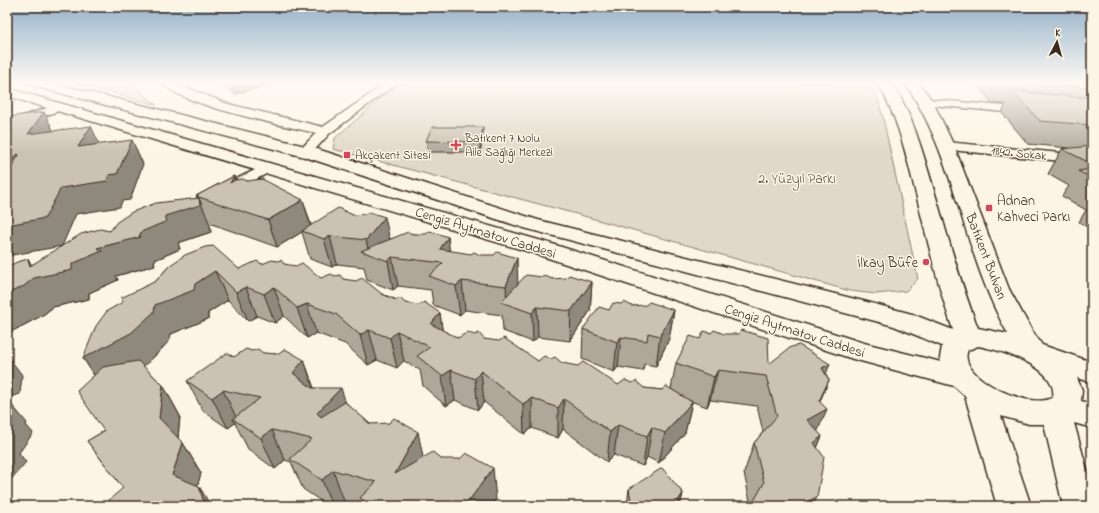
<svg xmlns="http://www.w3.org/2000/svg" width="1099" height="513" font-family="'Indie Flower',sans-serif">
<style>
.green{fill:#e0d8c8;stroke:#8e8173}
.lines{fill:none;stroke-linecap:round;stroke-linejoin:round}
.street-casing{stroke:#3b2a1e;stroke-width:3}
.primary-casing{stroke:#3b2a1e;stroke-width:3}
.street{fill:#fcf5e5;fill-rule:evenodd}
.primary{fill:#fcf5e5;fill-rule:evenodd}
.wall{fill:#afa79a;stroke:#3b2a1e}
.shaded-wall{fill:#8f887d;stroke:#3b2a1e}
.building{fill:#ccc2b3;stroke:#3b2a1e}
.poi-dot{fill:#d1495b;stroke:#fcf5e5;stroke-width:1.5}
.labels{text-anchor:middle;stroke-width:3;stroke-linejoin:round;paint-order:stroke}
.far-poi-label{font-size:12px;fill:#3b2a1e;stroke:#fcf5e5;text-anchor:start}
.far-street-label{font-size:12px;fill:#3b2a1e;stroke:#fcf5e5}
.park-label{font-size:14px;fill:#645648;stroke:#fcf5e5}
.poi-label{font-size:14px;fill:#3b2a1e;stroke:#fcf5e5;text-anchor:start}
.street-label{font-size:14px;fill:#3b2a1e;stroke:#fcf5e5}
</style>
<rect width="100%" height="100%" fill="#fcf5e5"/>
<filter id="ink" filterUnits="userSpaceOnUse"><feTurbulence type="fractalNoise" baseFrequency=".025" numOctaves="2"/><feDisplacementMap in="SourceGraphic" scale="8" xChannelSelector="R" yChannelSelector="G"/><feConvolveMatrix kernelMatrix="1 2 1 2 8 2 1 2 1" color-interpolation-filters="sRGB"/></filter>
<g filter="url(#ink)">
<!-- green -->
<g class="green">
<path d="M74,83H129L157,105Z"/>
<path d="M403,83H869L877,96L883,118L918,279L906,291L876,294L850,291L580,215L333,149L335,138L385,95Z"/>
</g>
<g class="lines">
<!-- street casing -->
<g class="street-casing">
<g id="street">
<path d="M163,83H175L228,104L323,127L386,83H397L329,134L310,155L305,156L298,152L316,133C287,126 179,105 163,83Z"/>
<path d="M926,99L1026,108L1032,111L1026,114L922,104L920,102Z"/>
<path d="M60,104L66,107L64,109L7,129V121Z"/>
<path d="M946,142L1092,156V164L941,149L940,146L941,143Z"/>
<path d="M267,164L272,165L274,168L272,171L230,193H220L218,190L220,187Z"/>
</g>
</g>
<!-- primary casing -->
<g class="primary-casing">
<path id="primary" d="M31,83H53L317,149L538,220L867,302L912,314L953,330C938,287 928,242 917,198C907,159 899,119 878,83H892C914,117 924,157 936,197C949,241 961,285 978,328L1008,334C963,255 956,157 905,83H919L933,102L954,146L1009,289L1031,329L1042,345L1092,362V383L1077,378L1082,390L1081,401L1092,404V428L1074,423L1092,488V506H1063L1044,424H1029L1001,416L1031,506H997L965,396L954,386L853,359L533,253L7,96V88L549,243L864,343L941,362L940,358L942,346L894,326L524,228L305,157L33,86ZM978,346C1000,350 1058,366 1053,397C1032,412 955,377 968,350Z"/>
</g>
<!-- street -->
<use href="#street" class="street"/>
<!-- primary -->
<use href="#primary" class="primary"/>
</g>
<!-- wall -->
<g class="wall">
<path d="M220,83H278L235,94Z"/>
<path d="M975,83H1092V230L1079,222L1086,210L1062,196L1069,186L1048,174L1062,149L1069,148L1028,144L1002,113L1006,104L992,103Z"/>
<path d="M483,137L480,152H428L426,141Z"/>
<path d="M234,176L235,180L247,181L303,200L311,225L390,239L413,234L448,237L449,250L518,284L552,279L592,282L590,311L570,341L538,337L533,342L503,331L502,315L465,310L460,315L433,305L431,290L398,286L393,290L367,280L364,267L337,264L332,267L310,259L302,232L277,247L209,223L211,232L178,243L180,249L155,260L154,263L155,265L116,276L118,280L89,293V299L53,307L43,315L7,334V267L28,259L31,265L110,231L197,198L196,196Z"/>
<path d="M262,264H284L321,278L343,279L405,303L440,313L442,330L458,338L484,339L538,361L562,363L618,385L644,388L662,390L671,389L676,363L769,364L826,374L829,380L820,401L817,431L822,436L817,448L751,506L744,473L754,443L763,432L757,406L710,400L707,407L688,400L692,402L685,433L659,463L647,457L643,466L614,455L607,462L563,429L558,438L532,428L524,434L484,402L478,410L455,400L446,406L423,386L420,370L404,361L397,368L377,360L368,365L345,344L316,333L307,338L284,316L275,323L257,316L248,321L228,300L208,313V319L171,334L169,341L148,363L143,366L163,385L180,416L178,438L183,443L201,473L197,486L123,488L87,441L104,431L94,375L83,358L123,302L156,281L169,266L239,269Z"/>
<path d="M632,306L674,310L669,339L656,366L644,364L643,371L618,367L614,372L582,359L583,329L609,310Z"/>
<path d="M263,353L304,360L314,388L345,402L370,424L423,458L441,459L496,499L491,506H363L344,501L338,506H328L303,489L291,462L285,460L275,469L248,449L235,423L228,428L203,411L187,381L234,357Z"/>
<path d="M629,489L683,493L680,506H627Z"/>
</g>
<!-- shaded-wall -->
<g class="shaded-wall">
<path d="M231,83H278L235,94Z"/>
<path d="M44,112L56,136L28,134Z"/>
<path d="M91,126L102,150L78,147Z"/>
<path d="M483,127V137L480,152V142Z"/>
<path d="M132,140L143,164L130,200L122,201L120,207L76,214L62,246L7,256V225L61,188L109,175Z"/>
<path d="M18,154L32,179L7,205V164Z"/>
<path d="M234,176L243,203L230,183Z"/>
<path d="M199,198L210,225L211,232L178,243L180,249L155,260L154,263L155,265L116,276L118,280L89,293V299L53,307L43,315L7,334V294L30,266L28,259L39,277L72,264L97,248L139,237L141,232L165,216Z"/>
<path d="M303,200L311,227L302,231V232L277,247L268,220Z"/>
<path d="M385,217L391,245L369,254L366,240Z"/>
<path d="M330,236L337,264L332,267L324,239Z"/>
<path d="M448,237L451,265L440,249Z"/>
<path d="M392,257L398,286L393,290L388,261Z"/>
<path d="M517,258L518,287L507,304L506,286Z"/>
<path d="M215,271L228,300L208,313V319L171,334L169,341L148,363L103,389L83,358L155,305L195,284Z"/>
<path d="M462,281L465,310L460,315L456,286Z"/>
<path d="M592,282L590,311L570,341L571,311Z"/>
<path d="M246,287L257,316L248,321L236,292Z"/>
<path d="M274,287L284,316L275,323L264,294Z"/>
<path d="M307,304L316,333L307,338L297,308Z"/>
<path d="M537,307L538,337L533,342L532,313Z"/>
<path d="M674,310L669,339L656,366L660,336Z"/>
<path d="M440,313L444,343L431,324Z"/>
<path d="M369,330L377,360L368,365L360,335Z"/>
<path d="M397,331L404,361L397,368L390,338Z"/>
<path d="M621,337L618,367L614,372L617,342Z"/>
<path d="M7,355L22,375L20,394L7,398Z"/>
<path d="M304,360L314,390L293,373Z"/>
<path d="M830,364L818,394L822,368Z"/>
<path d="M451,370L455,400L446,406L442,376Z"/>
<path d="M718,370L710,400L707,407L714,377Z"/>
<path d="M481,371L484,402L478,410L475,379Z"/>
<path d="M829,380L816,410L827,409L814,440L807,420Z"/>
<path d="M163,385L180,416L177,448L159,418Z"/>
<path d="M341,388L351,419L328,443L317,413Z"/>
<path d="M223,390L238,421L233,419L235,423L228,428L212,398Z"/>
<path d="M532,398V428L524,434L523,404Z"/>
<path d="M7,399L27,423L26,425L33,433L19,453L26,462L7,484Z"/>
<path d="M564,399L563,429L558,438V408Z"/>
<path d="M692,402L685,433L659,463L665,433Z"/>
<path d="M618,425L614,455L607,462L610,432Z"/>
<path d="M652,427L647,457L643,466L647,436Z"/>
<path d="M272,430L285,460L275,469L261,438Z"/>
<path d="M418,432L424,462L395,474Z"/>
<path d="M822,436L809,467L814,443Z"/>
<path d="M183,443L201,473L192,505L172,475Z"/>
<path d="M493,468L496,499L491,506H465Z"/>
<path d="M333,470L344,501L338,506H332L322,480Z"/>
<path d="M199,486L211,506H205Z"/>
<path d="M683,493L680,506H675Z"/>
<path d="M817,497L813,506H797Z"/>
</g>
<!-- building -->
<g class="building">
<path d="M1024,83H1092V88Z"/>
<path d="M1012,91L1092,98V125L1040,121Z"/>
<path d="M44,112L28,134L91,126L78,147L132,140L117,174L109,175L107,181L61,188L45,218L7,225V174L19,155L18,154L7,164V117Z"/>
<path d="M432,127H483L480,142L426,141Z"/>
<path d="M1092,146V164L1062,149Z"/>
<path d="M1092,169V178L1078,171Z"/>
<path d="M234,176L230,183L235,180L243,179L247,181L262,179L303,200L268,220L196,196Z"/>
<path d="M199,198L200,205L165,216L167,221L141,232L139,237H141L97,248L102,251L72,264V270L34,278L24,286L7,294V267L17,262L28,259L30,266L81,234L100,229L110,231L117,222L132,212L156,203Z"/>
<path d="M338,208L353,215L365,214L369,212L385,217L366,240L330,236L324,239L302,231Z"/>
<path d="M430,231L448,237L440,249L471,254L474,252L480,255H494L497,252L517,258L506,286L462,281L456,286L429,276L443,263L392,257L388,261L361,251L408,232L413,234H426Z"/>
<path d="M213,246L239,269L257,261L262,264L272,260L277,261L281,260L284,264L296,266L302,263L321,278L331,274L335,276L340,275L343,279L356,281L362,278L382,294L396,300L400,298L405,303L419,305L424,302L440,313L431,324L458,338L468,332L474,335L479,333L484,339L499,341L504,338L538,361L544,356L551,359L555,357L562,363L578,366L583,362L618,385L625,380L632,383L636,381L644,388L662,390L666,386L692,402L665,433L652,427L647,436L618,425L610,432L564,399L558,408L532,398L523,404L481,371L475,379L451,370L442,376L417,356L430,347L397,331L390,338L369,330L360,335L336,314L307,304L297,308L274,287L264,294L246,287L236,292L215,271L195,284L194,290L155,305L154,312L131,333L83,358L96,326L107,311L123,302L121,298L156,281L169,266L185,255L205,247Z"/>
<path d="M526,275L542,277L545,276L552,279L566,278L569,275L592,282L571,311L537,307L532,313L501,302Z"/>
<path d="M624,302L632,306L646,305L649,302L674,310L660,336L648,333L647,341L621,337L617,342L583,329L599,307L609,310L613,303L621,304Z"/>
<path d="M714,330L724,334H739L741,330L768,338L769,364L791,347L799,345L830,364L822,368L829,380L819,401L827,409L807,420L822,436L814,443L824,457L817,497L797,506H751L764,483L754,443L777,416L766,376L718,370L714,377L676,363L690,336L700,339L704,331L711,333Z"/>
<path d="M246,349L252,351L258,349L263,353L279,354L285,349L304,360L293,373L312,388H341L317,413L321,417L345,402L370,424L389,423L394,418L418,432L395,474L433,452L441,459H460L466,453L493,468L465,506H373L360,498L376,482L333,470L322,480L290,459L312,439L272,430L261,438L233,419L260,398L223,390L212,398L187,381L227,353L234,357Z"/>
<path d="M138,361L163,385L159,418L183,443L172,475L199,486L205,506H111L109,500L123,488L87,441L104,431L77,391L103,367Z"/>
<path d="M662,468L683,493L675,506H632L629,489Z"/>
</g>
</g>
<!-- sky -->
<linearGradient id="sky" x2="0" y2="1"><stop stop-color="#94b1ca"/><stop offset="0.54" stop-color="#fefaf3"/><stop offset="1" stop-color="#fefaf3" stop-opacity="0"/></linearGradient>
<rect width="1099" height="154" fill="url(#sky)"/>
<!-- markers -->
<g class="poi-dot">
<path d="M454 139h4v4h4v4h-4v4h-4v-4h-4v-4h4z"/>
<rect x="343" y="151" width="8" height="8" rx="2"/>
<rect x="985" y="204" width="8" height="8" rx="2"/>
<circle cx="926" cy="262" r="4"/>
</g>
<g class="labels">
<!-- far-poi labels -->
<g class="far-poi-label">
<text x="465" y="142">Batıkent 7 Nolu<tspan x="465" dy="14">Aile Sağlığı Merkezi</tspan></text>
<text x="355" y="159">Akçakent Sitesi</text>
</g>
<!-- far-street labels -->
<g class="far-street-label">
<text transform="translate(1019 153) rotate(6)" y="4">1842. Sokak</text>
</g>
<!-- park labels -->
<g class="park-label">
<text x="797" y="183">2. Yüzyıl Parkı</text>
</g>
<!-- poi labels -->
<g class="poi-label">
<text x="997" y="205">Adnan<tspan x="997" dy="16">Kahveci Parkı</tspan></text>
<text x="918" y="267" text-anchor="end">İlkay Büfe</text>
</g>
<!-- street labels -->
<g class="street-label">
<text transform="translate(486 232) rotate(17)" y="5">Cengiz Aytmatov Caddesi</text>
<text transform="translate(987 256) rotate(69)" y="5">Batıkent Bulvarı</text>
<text transform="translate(795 330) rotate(18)" y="5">Cengiz Aytmatov Caddesi</text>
</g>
</g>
<!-- margin -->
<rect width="1099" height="513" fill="none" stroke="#fcf5e5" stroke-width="24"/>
<rect x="12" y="12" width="1075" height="489" fill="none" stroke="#3b2a1e" stroke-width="1.5" filter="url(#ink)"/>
<!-- north arrow -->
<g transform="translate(1057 42) rotate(6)" stroke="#fcf5e5" stroke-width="3" paint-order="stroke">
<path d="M0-3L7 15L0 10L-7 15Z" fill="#3b2a1e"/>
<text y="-6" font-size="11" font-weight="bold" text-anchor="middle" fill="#3b2a1e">K</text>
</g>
</svg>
